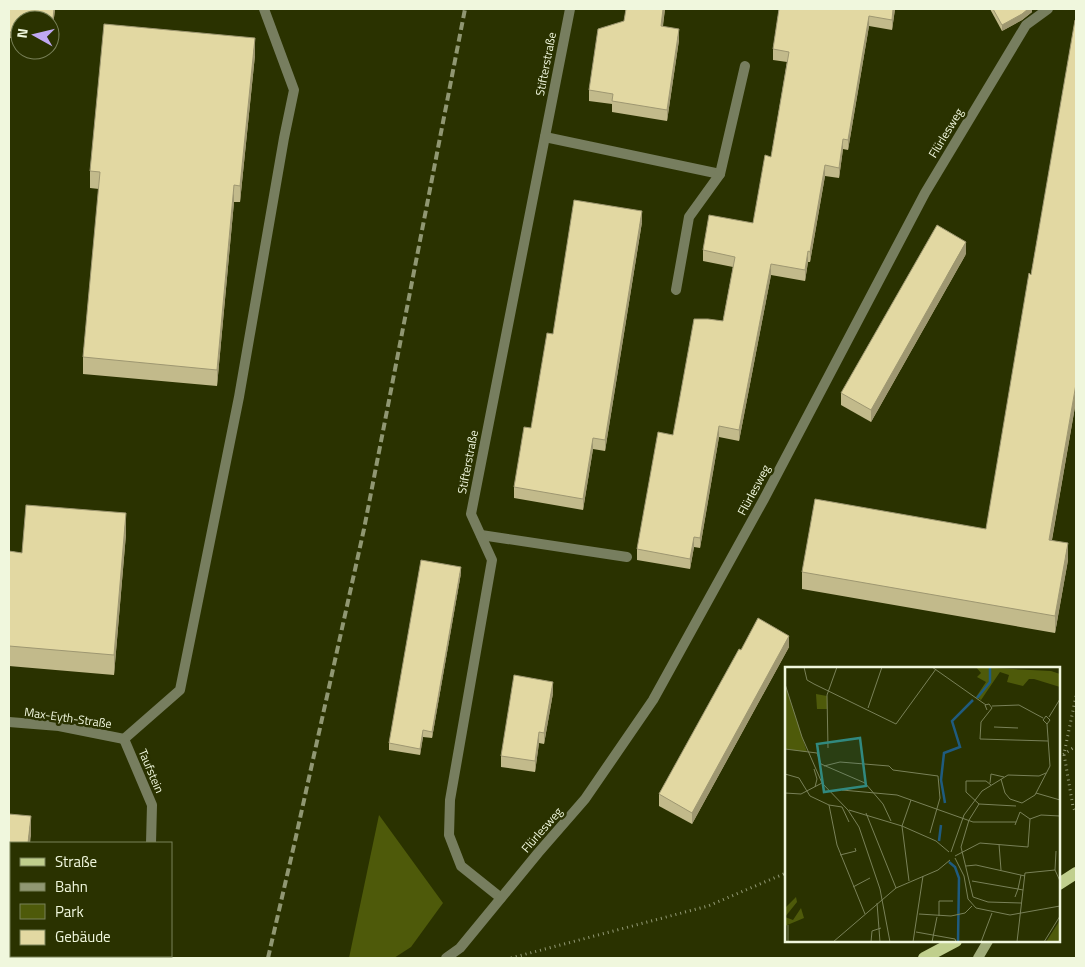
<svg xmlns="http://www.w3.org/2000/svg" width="1085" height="967" font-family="'Titillium Web',sans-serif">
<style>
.green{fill:#4e5a0a}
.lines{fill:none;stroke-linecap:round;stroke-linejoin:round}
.path{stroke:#929974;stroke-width:3;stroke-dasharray:1 4;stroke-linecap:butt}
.lane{stroke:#777e5f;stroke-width:10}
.street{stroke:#777e5f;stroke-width:10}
.secondary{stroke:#a0ac79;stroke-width:10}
.primary{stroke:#c0cf8d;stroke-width:12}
.rail{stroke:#909772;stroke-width:4;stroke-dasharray:8 4;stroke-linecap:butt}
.wall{fill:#c2ba8b}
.shaded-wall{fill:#9e9771}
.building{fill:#e2d8a2;stroke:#9e9771}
.labels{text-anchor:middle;stroke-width:5;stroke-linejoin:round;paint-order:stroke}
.street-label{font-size:12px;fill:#f0f7dd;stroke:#2a3200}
.inset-river{fill:none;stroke:#1f5b7f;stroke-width:2.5}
.inset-road{fill:none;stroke:#798158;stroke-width:1}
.view{fill:#31897f;fill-opacity:0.15;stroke:#31897f;stroke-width:2.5}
.inset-edge{fill:none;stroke:#f0f7dd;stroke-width:2.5}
</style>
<rect width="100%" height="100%" fill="#2a3200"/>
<!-- green -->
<path class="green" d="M379,815L443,903L411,947L394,958H349Z"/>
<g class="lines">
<!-- path -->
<g class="path">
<path d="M1076,696L1064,754L1073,807L1076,813"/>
<path d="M1059,757L1064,754L1076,746"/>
<path d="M511,958L708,906L786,873"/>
</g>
<!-- lane -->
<g class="lane">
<path d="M545,137L720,174"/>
<path d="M676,290L689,217L720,174L745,66"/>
<path d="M481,535L627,557"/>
<path d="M151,843L152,805L124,739L180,690L239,397L284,138L294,90L264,9"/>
<path d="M161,956L162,958"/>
</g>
<!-- street -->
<g class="street">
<path d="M9,722L59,726L124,739"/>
<path d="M501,898L461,866L449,835L450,800L492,560L471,514L570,9"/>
<path d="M446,958L460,948L538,853L585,799L653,700L764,499L925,193L1026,25L1048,9"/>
</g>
<!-- secondary -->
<path class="secondary" d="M978,958L988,941"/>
<!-- primary -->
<g class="primary">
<path d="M1059,884L1076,873"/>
<path d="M924,958L956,941"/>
</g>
<!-- rail -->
<path class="rail" d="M268,958L295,841L364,529L465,9"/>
</g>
<!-- wall -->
<g class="wall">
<path d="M9,9H55L51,43L50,20H20V39L9,38Z"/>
<path d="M626,9H665L663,26L679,40L667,121L612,112V104L589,101V90L624,21Z"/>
<path d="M779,9H895L892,30L869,26L848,150L843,149L839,178L825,176L810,262H808L805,281L771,275L739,441L719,437L700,548L694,547L690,569L637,560V549L673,435L723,321L733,267L703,261V250L753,223L771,157L787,62L773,60V49Z"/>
<path d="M990,9H1032V12L1022,20L1002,31Z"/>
<path d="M1076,20V401L1052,540L1068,560L1055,633L802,589V572L986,529Z"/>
<path d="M255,55L240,202H234L217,386L83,374V357L99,189L90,188V171Z"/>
<path d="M642,222L605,451L593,449L583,510L514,498V487L531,428L553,334Z"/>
<path d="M966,254L871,422L841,405V393Z"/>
<path d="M126,534L114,675L9,666V551L22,553Z"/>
<path d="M461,573L432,738L423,737L420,755L389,750V743Z"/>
<path d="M789,647L692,824L659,806V794L741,650Z"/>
<path d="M553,693L544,744L539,743L535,772L501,767V756Z"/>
</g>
<!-- shaded-wall -->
<g class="shaded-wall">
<path d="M54,9H55L51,43V37Z"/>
<path d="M663,9H665L661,37V26Z"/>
<path d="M893,9H895L892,30V20Z"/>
<path d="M1028,9H1032V12L1022,20L1002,31V25Z"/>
<path d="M869,16V26L848,150V140Z"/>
<path d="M679,29V40L667,121V110Z"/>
<path d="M255,38V55L240,202V186Z"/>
<path d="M843,139V149L839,178V168Z"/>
<path d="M825,165V176L810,262V252Z"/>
<path d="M234,185V202L217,386V370Z"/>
<path d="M642,211V222L605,451V440Z"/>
<path d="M966,242V254L871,422V410Z"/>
<path d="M808,251V262L805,281V270Z"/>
<path d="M771,264V275L739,441V430Z"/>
<path d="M1076,384V401L1049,556V540Z"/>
<path d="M719,426V437L700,548V538Z"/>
<path d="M593,438V449L583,510V499Z"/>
<path d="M126,513V534L114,675V655Z"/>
<path d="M694,537V547L690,569V559Z"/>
<path d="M1068,543V560L1055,633V616Z"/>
<path d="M461,567V573L432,738V732Z"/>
<path d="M789,636V647L692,824V813Z"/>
<path d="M553,682V693L544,744V733Z"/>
<path d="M423,730V737L420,755V749Z"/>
<path d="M539,732V743L535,772V761Z"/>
<path d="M31,816V836L30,843H28Z"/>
</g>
<!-- building -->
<g class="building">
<path d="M9,9H54L51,37L50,20H20V33L9,32Z"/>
<path d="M626,9H663L661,26L679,29L667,110L612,101L613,94L589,90L598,29L624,21Z"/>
<path d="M779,9H893L892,20L869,16L848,140L843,139L839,168L825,165L810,252L808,251L805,270L771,264L739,430L719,426L700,538L694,537L690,559L637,549L658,432L673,435L694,319H708L723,321L735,257L703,250L709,215L753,223L765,155L771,157L789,52L773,49Z"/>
<path d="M993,9H1028L1022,14L1002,25Z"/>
<path d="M1075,20H1076V384L1049,540L1068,543L1055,616L802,572L815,499L986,529L1029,273L1031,275Z"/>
<path d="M104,24L255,38L240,186L234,185L217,370L83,357L100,172L90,171Z"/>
<path d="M574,200L642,211L605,440L593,438L583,499L514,487L524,427L531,428L547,333L553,334Z"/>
<path d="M937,225L966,242L871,410L841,393Z"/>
<path d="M26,505L126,513L114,655L9,646V551L22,553Z"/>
<path d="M421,560L461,567L432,732L423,730L420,749L389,743Z"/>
<path d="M758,618L789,636L692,813L659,794L739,649L741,650Z"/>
<path d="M514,675L553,682L544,733L539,732L535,761L501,756Z"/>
<path d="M9,814L31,816L28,843H11V956H19V958H9Z"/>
</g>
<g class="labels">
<!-- street labels -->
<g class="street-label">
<text transform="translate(546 64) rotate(-79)" y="4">Stifterstraße</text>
<text transform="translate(946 133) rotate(-59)" y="4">Flürlesweg</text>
<text transform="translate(468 462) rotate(-79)" y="4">Stifterstraße</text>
<text transform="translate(754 490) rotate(-62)" y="4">Flürlesweg</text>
<text transform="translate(68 718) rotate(8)" y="4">Max-Eyth-Straße</text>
<text transform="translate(151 771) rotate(67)" y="4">Taufstein</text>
<text transform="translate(542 830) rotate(-49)" y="4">Flürlesweg</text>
</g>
</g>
<!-- overview -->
<g transform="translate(785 667)">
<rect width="275" height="275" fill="#2a3200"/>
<path d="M191,0L266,4L275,7V20L249,12H244L238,19L222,15L224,8L215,5L196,33L191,30L201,15L192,10L196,6ZM0,17L22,85L0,82ZM31,27L42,29V42H32ZM11,230L12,235L0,250L8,253L16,241L19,251L0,259V241ZM275,253V275H261Z" fill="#4e5a0a"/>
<path class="inset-river" d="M192,31L205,15V0M160,136L156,113L159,86L175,80L167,54L188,33M154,174L156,158M164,195L170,200L174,211L173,275"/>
<path class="inset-road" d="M19,0L22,13L29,17L111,57L151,2M147,0L201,38M0,17L17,70L37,116L63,143L74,160L95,222L105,275M207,39L234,38L258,51M83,41L97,0M202,43L200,38L204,37L207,41L196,55L195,72L263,74M264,50L275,32M209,60L233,61M43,81L42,28L52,0M0,82L32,86L36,97L80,116L98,137L106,154M39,99L55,95L104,99L108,103L153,109L155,131L145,166M29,102L32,112L30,120M0,107L14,111L25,129L44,138M216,112L220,126L225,132L237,136L250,128L265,99L262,57L265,53L261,49L258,53L262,57M205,116L206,107L219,110M206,118L201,114H181V125L194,137L231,139M57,123L112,128L188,155H231M0,126L16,127L37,116M251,126L275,133M194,137L184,153L176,180L188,230L203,235L236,236M44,138L52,178L80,247M44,138L57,140L64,155M64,143L117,159L151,174L164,185M81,146L111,221M245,152L256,148L275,149M230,158L235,145L245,152M214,177L216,203M271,184L270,203L275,214M166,185L179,148L197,124L223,108L254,109L261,106M55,188L71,184L70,181M170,189L195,176L243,180L245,152M170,191L179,209L183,232L191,241L225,248L275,239M181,199L191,198L240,209M236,208L233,222L238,223M124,214L117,159L126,133M187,214L233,222L230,230M68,220L85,211M92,236L95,275M134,247L166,249L180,246L187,239M154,249V234H168M3,258V275M131,265L170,272L171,275M48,275L111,221L153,203L165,193M86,275L87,264L96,261M128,275L138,209M147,275L152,250M196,275L207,246M232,275L240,206L270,203M259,275L275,249"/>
<path class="view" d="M75,71L81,119L39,125L32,77Z"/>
<rect width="275" height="275" class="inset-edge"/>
</g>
<!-- border -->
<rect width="1085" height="967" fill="none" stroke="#f0f7dd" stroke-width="20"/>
<!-- legend -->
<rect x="10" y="842" width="162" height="115" fill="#2a3200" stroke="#798158"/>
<rect x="20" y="858" width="25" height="8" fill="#c0cf8d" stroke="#798158"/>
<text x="55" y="867" font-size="15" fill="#f0f7dd">Straße</text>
<rect x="20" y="883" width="25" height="8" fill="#909772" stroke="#798158"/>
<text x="55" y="892" font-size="15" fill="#f0f7dd">Bahn</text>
<rect x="20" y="904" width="25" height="15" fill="#4e5a0a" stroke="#798158"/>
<text x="55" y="917" font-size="15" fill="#f0f7dd">Park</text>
<rect x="20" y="930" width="25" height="15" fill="#e2d8a2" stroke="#798158"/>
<text x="55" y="942" font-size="15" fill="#f0f7dd">Gebäude</text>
<!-- north arrow -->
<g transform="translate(35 35) rotate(278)"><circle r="24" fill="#2a3200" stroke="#798158"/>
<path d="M0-4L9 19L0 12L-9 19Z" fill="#c0a8f3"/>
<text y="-8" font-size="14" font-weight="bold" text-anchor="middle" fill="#f0f7dd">N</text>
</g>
</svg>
